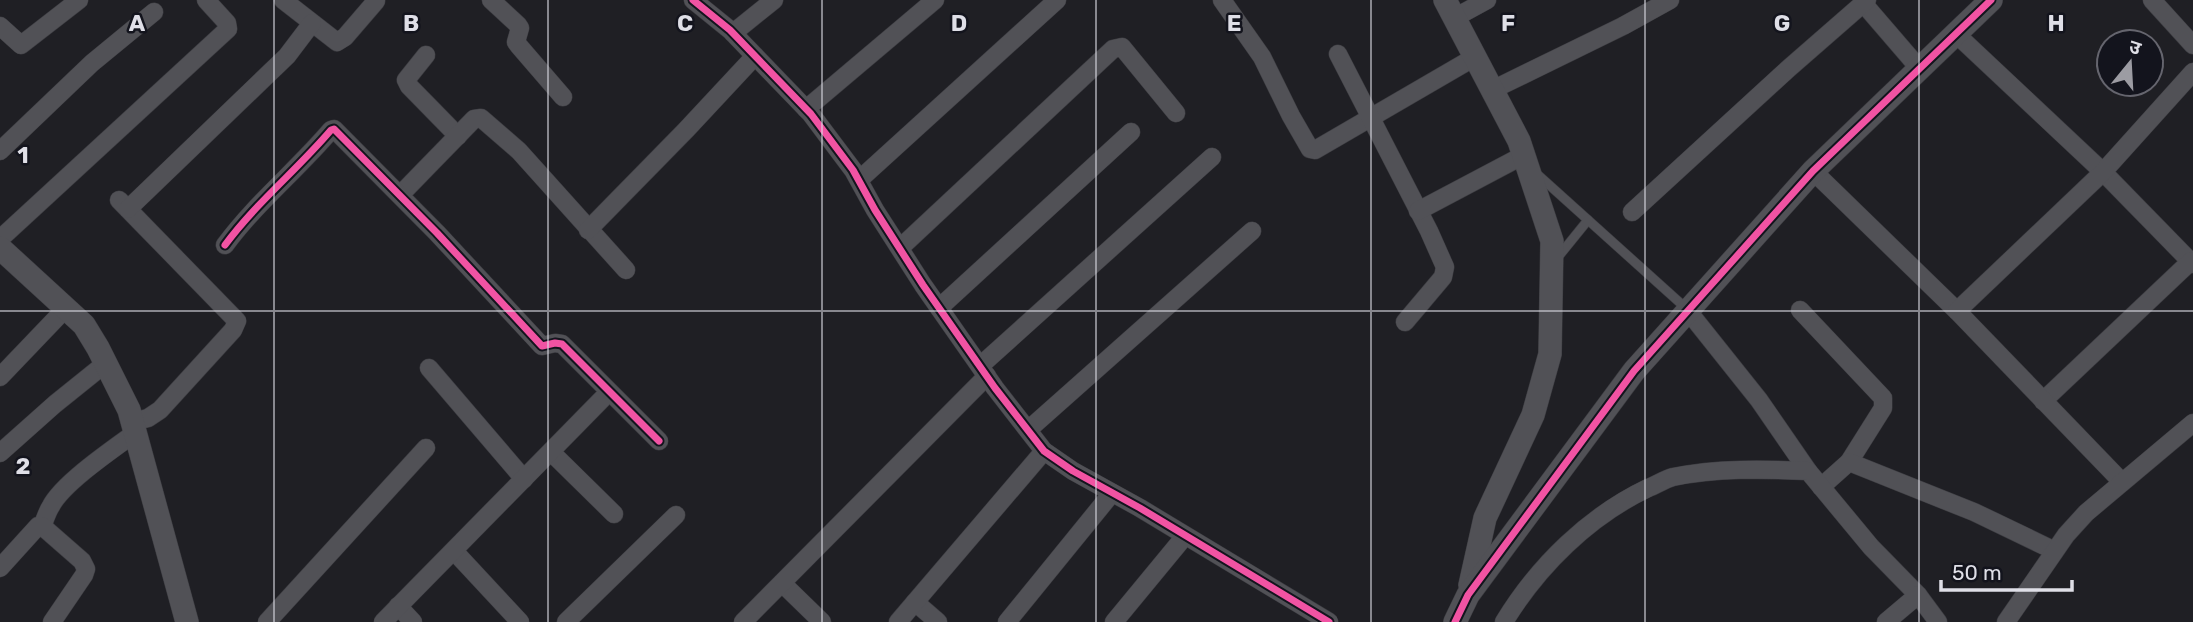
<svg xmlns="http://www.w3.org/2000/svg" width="2193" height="622" font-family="Rubik,'Noto Sans Devanagari',sans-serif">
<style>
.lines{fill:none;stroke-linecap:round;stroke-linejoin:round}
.service-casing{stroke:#3c3c41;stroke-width:10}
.minor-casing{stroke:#3c3c41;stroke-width:19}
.tertiary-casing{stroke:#3c3c41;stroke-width:24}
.service{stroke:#515156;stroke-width:9}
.minor{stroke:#515156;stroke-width:18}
.tertiary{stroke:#515156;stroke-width:23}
.cycleway-casing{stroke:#13141d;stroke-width:11}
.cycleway{stroke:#f153a3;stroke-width:7}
.grid{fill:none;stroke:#dfdfe7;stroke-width:2;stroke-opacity:0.55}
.grid-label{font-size:23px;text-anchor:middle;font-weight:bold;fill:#dfdfe7;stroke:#13141d;stroke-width:5;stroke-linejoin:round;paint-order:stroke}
</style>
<rect width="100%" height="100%" fill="#1f1f24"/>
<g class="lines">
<!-- service casing -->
<g class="service-casing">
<g id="service">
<path d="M1537,174L1688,310"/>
<path d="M1558,257L1588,220"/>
</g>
</g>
<!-- minor casing -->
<g class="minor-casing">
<g id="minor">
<path d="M283,0L337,42L345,37L376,1"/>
<path d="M491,0L518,25L520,28L516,42L519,46L563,97"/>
<path d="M693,0L730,30L811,114L853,170L875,210L923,285L995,388L1044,451L1073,471L1140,508L1329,622"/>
<path d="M1222,0L1262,57L1291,116L1310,149L1315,150L1475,57"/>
<path d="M2152,0L2193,45"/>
<path d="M1863,3L1919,68"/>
<path d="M1454,18L1487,0"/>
<path d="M0,26L21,45L79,0"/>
<path d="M733,33L774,0"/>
<path d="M1955,33L2103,172L2193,264"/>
<path d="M1338,54L1429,231L1445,267L1443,277L1405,322"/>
<path d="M426,55L406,80L409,86L458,136"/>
<path d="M1492,90L1623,26L1670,0"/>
<path d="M806,109L935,0"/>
<path d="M0,151L92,63L154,12"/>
<path d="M1813,171L1957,311"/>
<path d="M859,180L1057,0"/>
<path d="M400,195L474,119L481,118L519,151L626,270"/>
<path d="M119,200L237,321L233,330L160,410L148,418L132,422"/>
<path d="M128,209L287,56L312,23"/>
<path d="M1418,211L1524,155"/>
<path d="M1632,212L1788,69L1867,0"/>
<path d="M588,230L686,130L755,56"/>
<path d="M0,239L228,29L227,23L206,0"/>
<path d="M225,245C256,203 297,170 331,130L334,129L437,233L542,346L555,343L562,344L659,441"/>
<path d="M900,248L1113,49L1122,47L1176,113"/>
<path d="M939,308L1131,132"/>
<path d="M1800,310L1883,398V408L1849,462"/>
<path d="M1688,311L1759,400L1808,471"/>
<path d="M980,366L1212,157"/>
<path d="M429,368L524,479"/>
<path d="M0,377L66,308"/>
<path d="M2043,401L2191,261"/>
<path d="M1028,430L1252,231"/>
<path d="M551,452L614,514"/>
<path d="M0,453L55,404L106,363"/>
<path d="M2122,482L1957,311L2103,172L2193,72"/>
<path d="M1821,487L1849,462L1974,512L2053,550"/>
<path d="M42,526C45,520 47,512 51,506C63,483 113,449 135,433"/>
<path d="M454,551L520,622"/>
<path d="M0,568L38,526H42L82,561L86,569L84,575L52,622"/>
<path d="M782,583L822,622"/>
<path d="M915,602L938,622"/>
<path d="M398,606L413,622"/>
<path d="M267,622L426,448"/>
<path d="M383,622L609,392"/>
<path d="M566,622L676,515"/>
<path d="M743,622L987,376"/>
<path d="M898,622L1044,451"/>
<path d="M1007,622L1112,493"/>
<path d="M1114,622L1185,536"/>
<path d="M1504,622C1538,566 1589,516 1648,488C1656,485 1665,479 1673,477C1717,468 1763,469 1808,471L1871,547L1918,595L1938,622"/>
<path d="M1886,622L1918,595"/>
<path d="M2006,622L2066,535L2086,513L2193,423"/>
</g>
</g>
<!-- tertiary casing -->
<g class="tertiary-casing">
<g id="tertiary">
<path d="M1445,0L1519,141L1552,241L1550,354L1533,415L1485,518L1470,585"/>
<path d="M0,248L84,325L98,348L129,410L187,622"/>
<path d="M1455,622L1468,595L1634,371L1813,171L1991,0"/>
</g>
</g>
<!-- service -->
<use href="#service" class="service"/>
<!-- minor -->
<use href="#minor" class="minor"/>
<!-- tertiary -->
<use href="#tertiary" class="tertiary"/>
<!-- cycleway casing -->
<g class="cycleway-casing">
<g id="cycleway">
<path d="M693,0L730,30L811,114L853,170L875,210L923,285L995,388L1044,451L1073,471L1140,508L1329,622"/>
<path d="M225,245C256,203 297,170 331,130L334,129L437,233L542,346L555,343L562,344L659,441"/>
<path d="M1455,622L1468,595L1634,371L1813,171L1991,0"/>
</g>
</g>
<!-- cycleway -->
<use href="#cycleway" class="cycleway"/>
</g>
<!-- grid -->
<path class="grid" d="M274,0V622M548,0V622M822,0V622M1096,0V622M1371,0V622M1645,0V622M1919,0V622M0,311H2193"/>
<g class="grid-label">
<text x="137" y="31">A</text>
<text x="411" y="31">B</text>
<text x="685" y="31">C</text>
<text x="959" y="31">D</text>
<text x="1234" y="31">E</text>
<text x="1508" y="31">F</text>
<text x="1782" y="31">G</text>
<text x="2056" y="31">H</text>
<text x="23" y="163">1</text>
<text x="23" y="474">2</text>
</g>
<!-- north arrow -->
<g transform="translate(2130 63) rotate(18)"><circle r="33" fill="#13141d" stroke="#65656e" stroke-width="2"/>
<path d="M0-5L12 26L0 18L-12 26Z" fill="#9c9ca3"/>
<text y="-10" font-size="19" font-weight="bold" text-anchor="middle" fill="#dfdfe7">उ</text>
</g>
<!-- scale -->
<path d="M1941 580v10h131v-10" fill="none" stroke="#dfdfe7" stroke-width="3.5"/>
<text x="1952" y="580" font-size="21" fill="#dfdfe7" stroke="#13141d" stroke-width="5" paint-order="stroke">50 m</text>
</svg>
